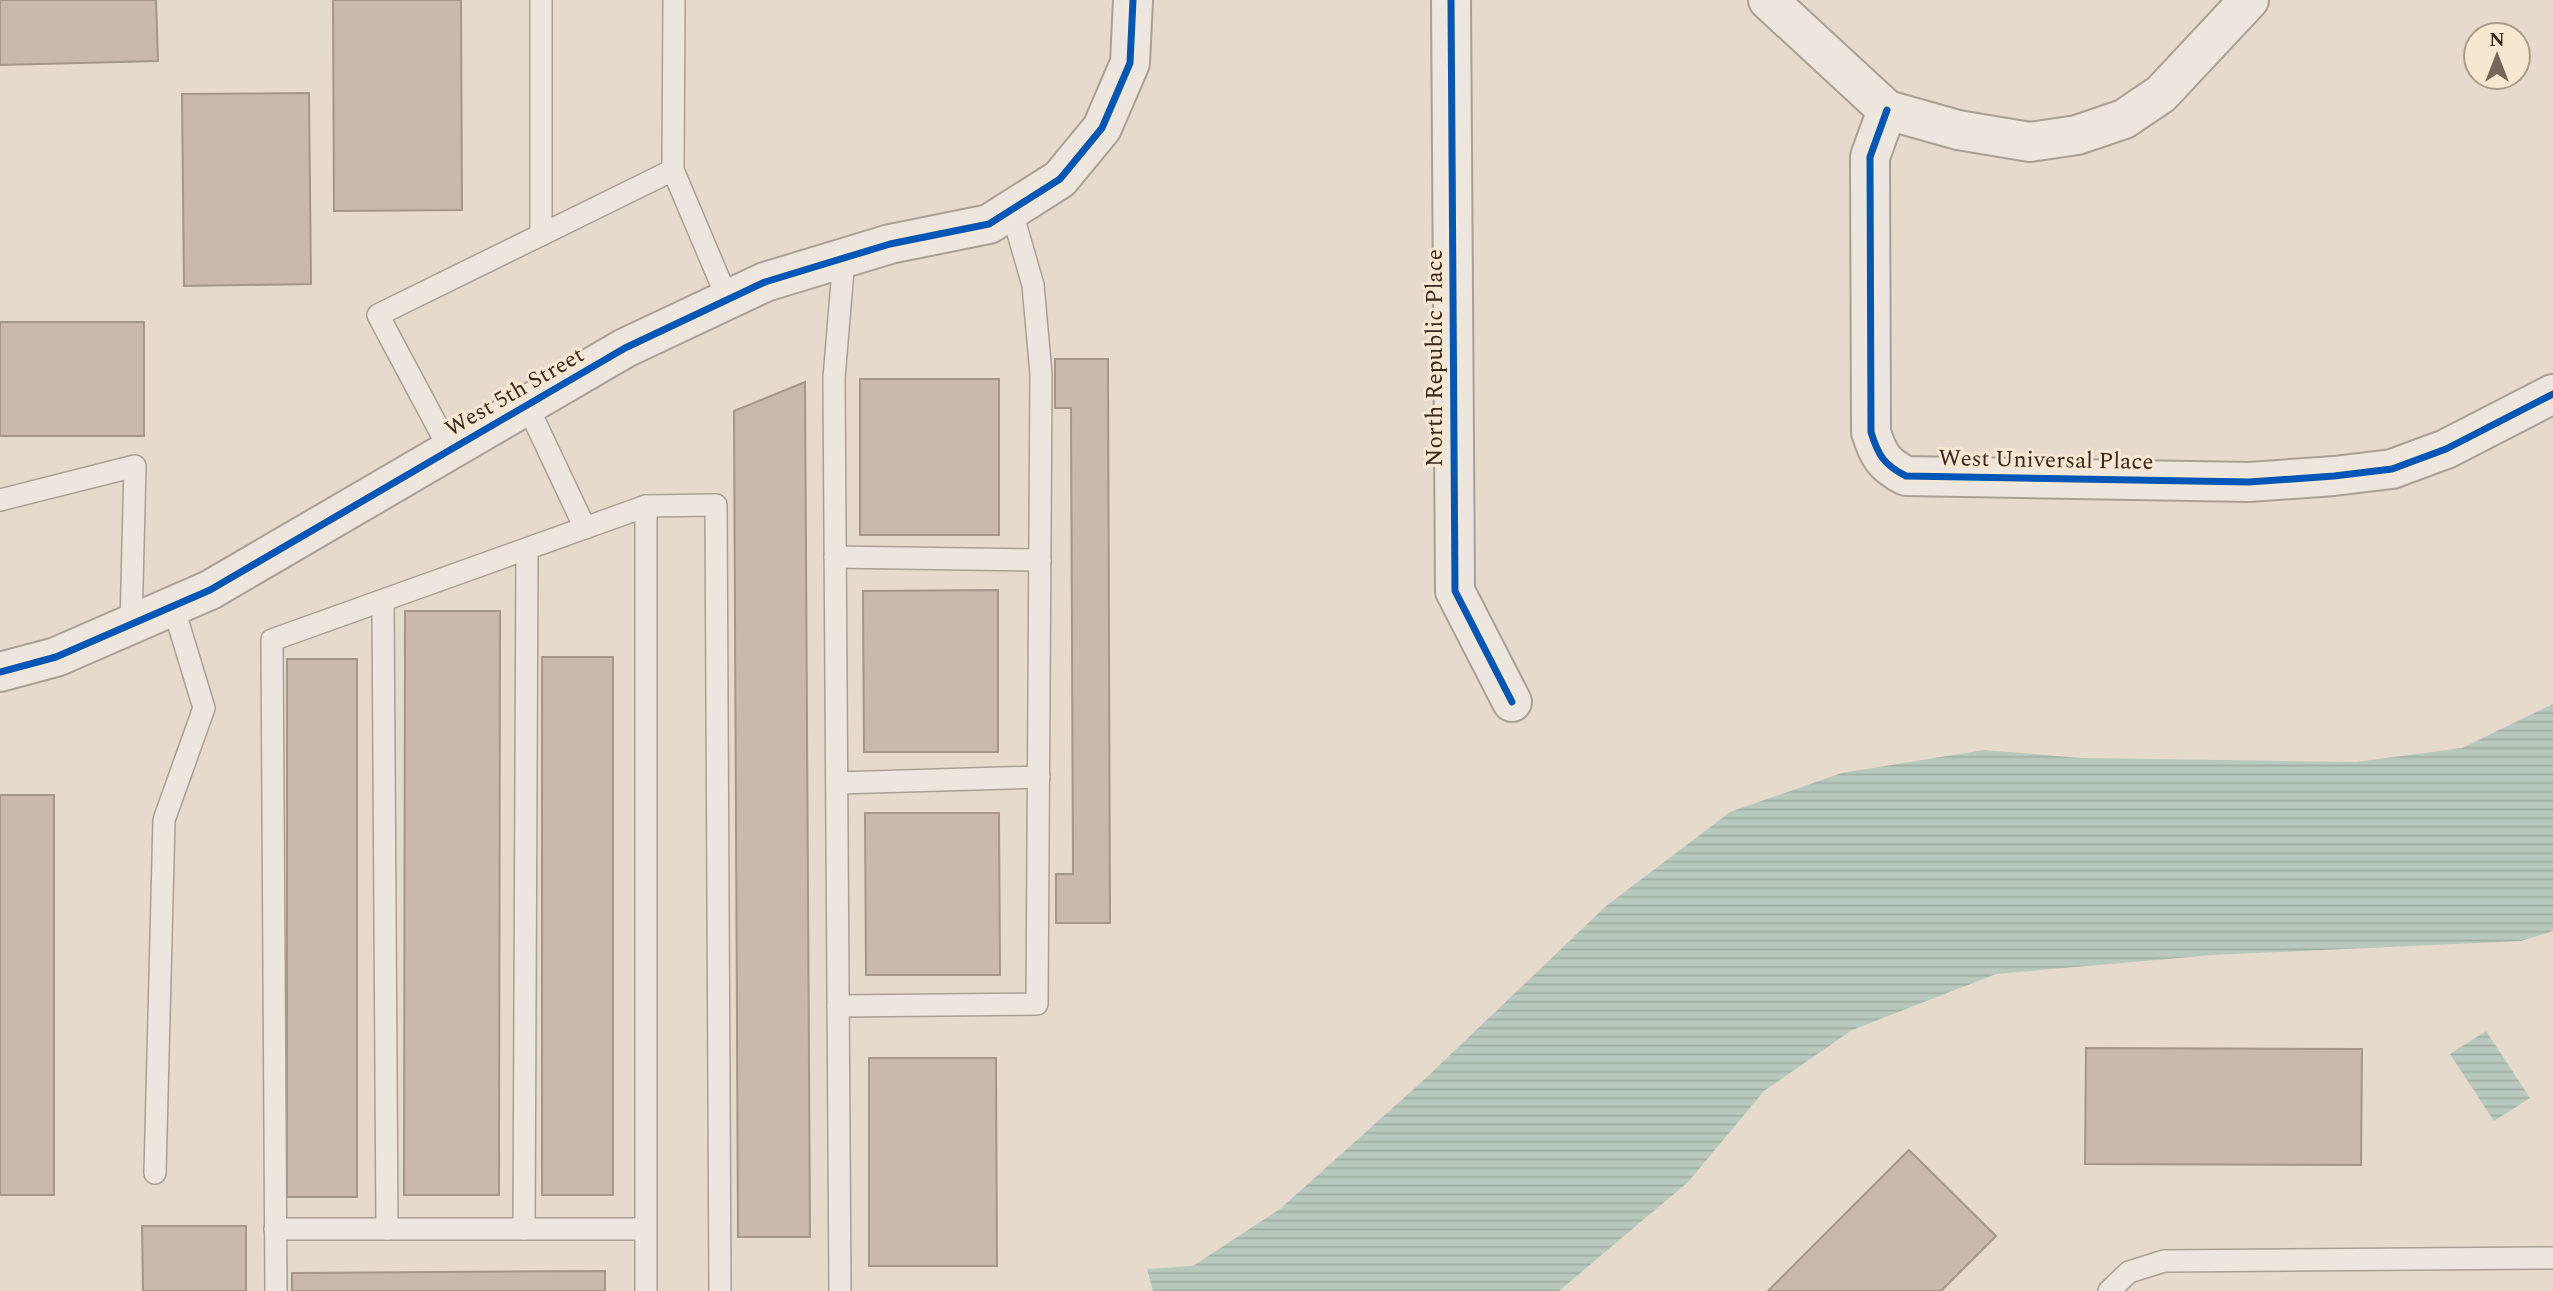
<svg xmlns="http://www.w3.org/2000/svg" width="2553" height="1291" font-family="Spectral,serif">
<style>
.water{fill:url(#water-rules)}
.building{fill:#cab8ac;stroke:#a5958b;stroke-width:2}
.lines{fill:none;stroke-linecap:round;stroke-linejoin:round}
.service-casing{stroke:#aa9f95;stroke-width:24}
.minor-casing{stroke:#aa9f95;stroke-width:42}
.service{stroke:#ede6de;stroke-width:21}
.minor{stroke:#ede6de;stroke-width:38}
.cycleway-casing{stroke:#f7e7d0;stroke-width:11}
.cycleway{stroke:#0057b8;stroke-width:7}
.labels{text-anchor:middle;stroke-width:6;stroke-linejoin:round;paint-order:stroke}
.street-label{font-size:23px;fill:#39271c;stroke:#f7e7d0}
</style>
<defs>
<pattern id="water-rules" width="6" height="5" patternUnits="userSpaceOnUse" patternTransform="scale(1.75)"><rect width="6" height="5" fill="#b7c9bc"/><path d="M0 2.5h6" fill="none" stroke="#9eada1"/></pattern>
</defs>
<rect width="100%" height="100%" fill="#e5dacb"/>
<!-- water -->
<g class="water">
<path d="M2553,704V931L2521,941L2213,955L1996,974L1852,1030L1764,1091L1688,1182L1559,1291H1153L1147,1269L1193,1266L1280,1209L1426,1078L1605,907L1730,812L1842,773L1984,750L2081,758L2356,762L2462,748Z"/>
<path d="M2486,1031L2530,1098L2494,1121L2450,1054Z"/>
</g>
<!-- building -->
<g class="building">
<path d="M0,0H156L158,61L0,65Z"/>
<path d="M333,0H461L462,210L334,211Z"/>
<path d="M309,93L311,284L184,286L182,94Z"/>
<rect x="0" y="322" width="144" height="114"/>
<path d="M1055,359H1108L1110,923H1056V874H1073L1071,408H1055Z"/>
<rect x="860" y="379" width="139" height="156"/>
<path d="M805,382L810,1237H738L734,411Z"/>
<path d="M998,590V752H864L863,591Z"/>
<path d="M405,611H500L499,1195H404Z"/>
<rect x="542" y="657" width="71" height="538"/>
<rect x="287" y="659" width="70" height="538"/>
<rect x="0" y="795" width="54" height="400"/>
<path d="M865,813H999L1000,975H866Z"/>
<path d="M2086,1048L2362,1049L2361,1165L2085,1164Z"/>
<path d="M869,1058H996L997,1266H869Z"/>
<path d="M1909,1150L1996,1236L1941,1291H1768Z"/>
<path d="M142,1226H246V1291H143Z"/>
<path d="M605,1271V1291H292V1273Z"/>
</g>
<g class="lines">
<!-- service casing -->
<g class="service-casing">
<g id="service">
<path d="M541,0V235"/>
<path d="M673,170L674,0"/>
<path d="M527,405L585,528"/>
<path d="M450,450L378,315L673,170L728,300"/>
<path d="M0,500L135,466L131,625"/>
<path d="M646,506L716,505L720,1291"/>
<path d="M835,557L1040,560"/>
<path d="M383,601L387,1229"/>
<path d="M837,783L1039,777"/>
<path d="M838,1006L1037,1004L1041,374L1033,285L1011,209"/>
<path d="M155,1173L164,820L204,708L173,606"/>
<path d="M275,1229H645"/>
<path d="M524,1229L527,549"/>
<path d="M276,1291L272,640L646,506V1291"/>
<path d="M840,1291L834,378L844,258"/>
<path d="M2109,1291L2129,1272L2164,1261L2553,1258"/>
</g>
</g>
<!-- minor casing -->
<g class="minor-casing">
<g id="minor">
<path d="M1451,0L1455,591L1512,702"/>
<path d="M1768,0L1887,110L1958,130L2030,142L2077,135L2124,119L2161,94L2249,0"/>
<path d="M1887,110L1870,157L1871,432C1878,455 1884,465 1906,476L2249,482L2334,476L2392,469L2446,449L2553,394"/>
<path d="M0,672L56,657L210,590L625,348L765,282L890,244L989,224L1060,179L1102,128L1130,63L1133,0"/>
</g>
</g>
<!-- service -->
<use href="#service" class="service"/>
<!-- minor -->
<use href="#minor" class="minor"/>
<!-- cycleway casing -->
<g class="cycleway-casing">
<g id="cycleway">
<path d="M1451,0L1455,591L1512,702"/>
<path d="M1887,110L1870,157L1871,432C1878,455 1884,465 1906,476L2249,482L2334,476L2392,469L2446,449L2553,394"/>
<path d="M0,672L56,657L210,590L625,348L765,282L890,244L989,224L1060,179L1102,128L1130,63L1133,0"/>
</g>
</g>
<!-- cycleway -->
<use href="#cycleway" class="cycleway"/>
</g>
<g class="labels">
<!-- street labels -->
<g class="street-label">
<text transform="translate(1434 358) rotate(-90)" y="8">North Republic Place</text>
<text transform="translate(514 391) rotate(-30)" y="8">West 5th Street</text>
<text transform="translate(2046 459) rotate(1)" y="8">West Universal Place</text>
</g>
</g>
<!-- north arrow -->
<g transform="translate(2497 56)"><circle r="33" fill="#f7e7d0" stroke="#ab9a88" stroke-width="2"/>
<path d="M0-5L12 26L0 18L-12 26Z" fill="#756659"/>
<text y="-10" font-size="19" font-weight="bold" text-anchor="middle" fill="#39271c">N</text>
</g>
</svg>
